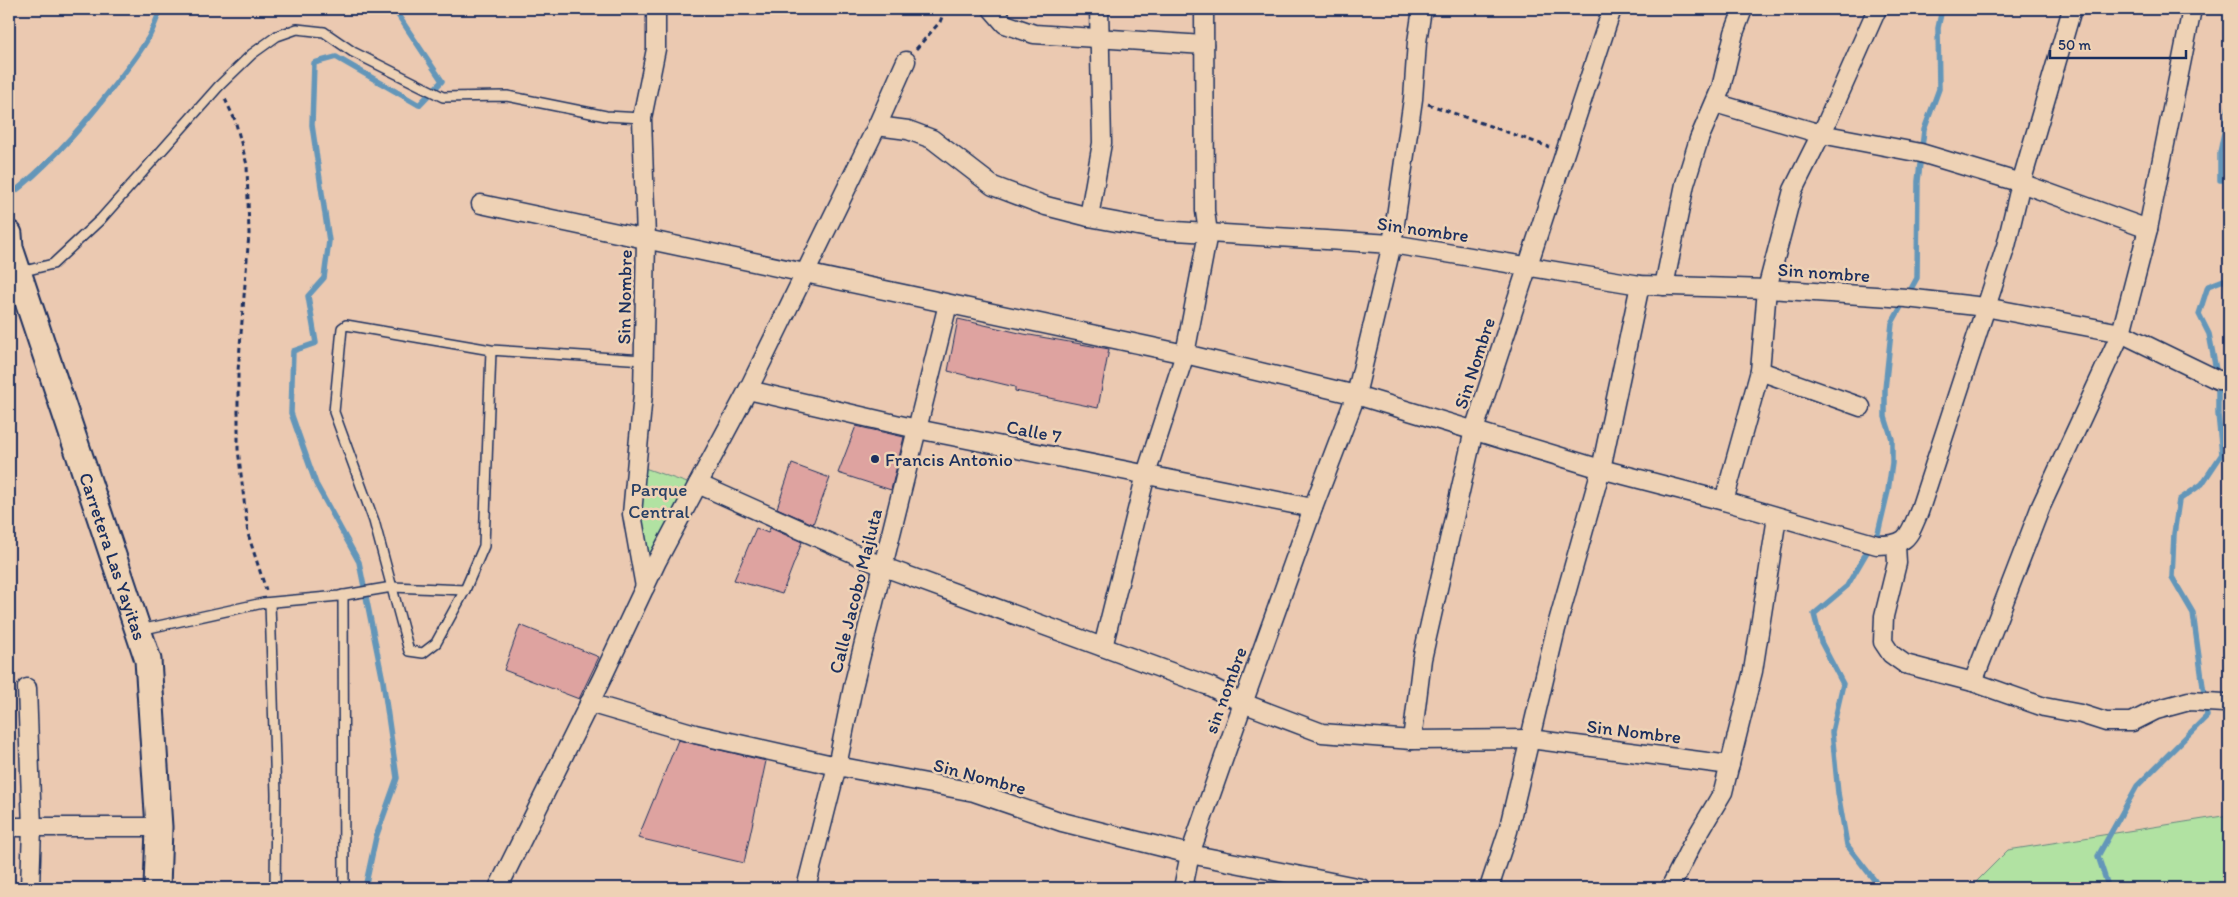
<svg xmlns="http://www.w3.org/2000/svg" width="2238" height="897" font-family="Itim,sans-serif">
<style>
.green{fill:#b1e2a2;stroke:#668880}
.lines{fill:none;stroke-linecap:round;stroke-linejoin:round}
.stream{stroke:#6496b9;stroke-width:5.5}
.building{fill:#dea3a0;stroke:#1b2f5e}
.lane-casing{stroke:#1b2f5e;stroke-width:12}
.street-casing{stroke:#1b2f5e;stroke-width:21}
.secondary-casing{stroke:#1b2f5e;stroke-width:29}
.path{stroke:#1b2f5e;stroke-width:3;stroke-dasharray:5 4;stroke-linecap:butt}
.lane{stroke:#eed2b5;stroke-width:9}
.street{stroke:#eed2b5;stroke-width:18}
.secondary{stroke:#eed2b5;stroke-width:25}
.poi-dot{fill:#1b2f5e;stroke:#eed2b5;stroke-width:2}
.labels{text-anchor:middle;stroke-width:5;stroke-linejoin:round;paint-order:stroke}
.street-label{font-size:19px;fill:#1b2f5e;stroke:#eed2b5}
.poi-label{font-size:19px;fill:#1b2f5e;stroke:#eed2b5;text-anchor:start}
.park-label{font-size:19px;fill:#2a4165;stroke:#eed2b5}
</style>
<rect width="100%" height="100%" fill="#ebc9b1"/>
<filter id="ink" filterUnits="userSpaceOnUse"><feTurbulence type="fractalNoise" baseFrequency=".02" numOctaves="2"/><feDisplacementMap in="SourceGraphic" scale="10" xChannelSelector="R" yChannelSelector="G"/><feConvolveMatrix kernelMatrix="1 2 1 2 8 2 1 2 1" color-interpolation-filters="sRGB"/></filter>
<g filter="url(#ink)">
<!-- green -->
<g class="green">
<path d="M639,466L693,485L645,579L633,514Z"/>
<path d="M2229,815V888H1970L2008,850Z"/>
</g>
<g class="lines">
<!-- stream -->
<g class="stream">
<path d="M2229,107L2220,153V180H2229"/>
<path d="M9,196C47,167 79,131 109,92C122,75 136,59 147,40C153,31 156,19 161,9"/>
<path d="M365,888L376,837L397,778L383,681L359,562L316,484L291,413L293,351L316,343L308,296L324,278L329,241L312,125L314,63L336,57L419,105L442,81L394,9"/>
<path d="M1877,888L1875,881L1847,845L1838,793L1832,732L1843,684L1821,642L1814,614L1847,586L1878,533L1888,491L1892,463V439L1885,417V389L1892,323L1917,278L1918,181L1924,130L1939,89L1938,28L1942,9"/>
<path d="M2107,888V883L2098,856L2137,786L2207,716L2193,613L2172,577L2174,534L2179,500L2202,484L2222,454L2218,414V380L2209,334L2199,314L2208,286L2229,278"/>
</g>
</g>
<!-- building -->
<g class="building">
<path d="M958,319L1024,334L1109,349L1098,408L1015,391V387L948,371Z"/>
<path d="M856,426L904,437L891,490L838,473Z"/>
<path d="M792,464L830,478L813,524L777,508Z"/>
<path d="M756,528L768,533L770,528L802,542L782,594L734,580Z"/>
<path d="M520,625L599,657L579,699L504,670Z"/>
<path d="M678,740L766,761L744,863L638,838Z"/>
</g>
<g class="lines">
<!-- lane casing -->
<g class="lane-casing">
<g id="lane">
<path d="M20,272L53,264L101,219L219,86L252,54L277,36L297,29L324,32L353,52L443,97L507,96L606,116L642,118"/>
<path d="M491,350L484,546L465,590L436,643L423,653L409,651L374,521L334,412L342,328L346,325L491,350L644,360"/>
<path d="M343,595L344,888"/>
<path d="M270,603L276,794L275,888"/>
<path d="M140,630L263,603L339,596L392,587L465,590"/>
</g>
</g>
<!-- street casing -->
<g class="street-casing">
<g id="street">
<path d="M992,9L1005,24L1034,34L1204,45"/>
<path d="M1715,103L1821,134L1921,153L2021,183L2148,229"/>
<path d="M877,126L908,130L932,139L993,186L1046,206L1089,217L1159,230L1392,244L1640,285L1767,289L1906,298L1985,307L2121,333L2218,380H2229"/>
<path d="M481,204L1185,354L1356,395L1601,469L1724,501L1877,545C1907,545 1908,538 1919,512L2006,246L2021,183L2072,9"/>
<path d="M1089,217L1102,143L1099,9"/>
<path d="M1664,286L1685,184L1699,139L1721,88L1734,33L1743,9"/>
<path d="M1760,371L1861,407"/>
<path d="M748,390L917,429L1313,508"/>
<path d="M698,484L884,567L1209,686L1243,703L1322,733L1412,740L1530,739L1730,765"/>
<path d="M1724,501L1760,371L1767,289L1793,190L1827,122L1877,9"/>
<path d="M1896,545L1897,563L1884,616L1883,642L1891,654L1905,664L1973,682L2044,707L2081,714L2106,722H2132L2156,710L2189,701L2224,703"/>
<path d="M645,587L632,514L643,394L646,239L642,118L656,49V9"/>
<path d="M1103,647L1146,474L1185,354L1208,233L1205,211L1204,9"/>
<path d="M1973,682L2041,506L2121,333L2148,229L2192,9"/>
<path d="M27,688L32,827L30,888"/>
<path d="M589,703L695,734L837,766L974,792L1062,822L1190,854L1361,888"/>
<path d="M1412,740L1422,659L1474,430L1612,9"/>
<path d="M9,827H159"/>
<path d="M498,888L602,678L657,561L748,390L877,126L906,61"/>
<path d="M806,888L837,766L853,687L948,304"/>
<path d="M1183,888L1190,854L1241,709L1313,508L1356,395L1392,244L1413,99L1417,42L1422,9"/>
<path d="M1489,888L1508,831L1556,629L1601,469L1640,285"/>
<path d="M1670,888L1691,846L1723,792L1753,671L1777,517"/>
</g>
</g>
<!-- secondary casing -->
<g class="secondary-casing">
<g id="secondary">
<path id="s1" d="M9,234L10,248L148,660L159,827L157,888"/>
</g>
</g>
<!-- path -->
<g class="path">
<path d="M916,49L940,22L945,9"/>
<path d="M225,99L235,120L247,165L249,234L238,371V449L248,534L266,590"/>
<path d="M1428,104L1549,147"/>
</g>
<!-- lane -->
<use href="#lane" class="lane"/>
<!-- street -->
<use href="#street" class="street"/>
<!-- secondary -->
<use href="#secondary" class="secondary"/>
</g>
</g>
<!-- markers -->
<circle class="poi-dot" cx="875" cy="459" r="5"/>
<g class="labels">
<!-- street labels -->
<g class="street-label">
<text transform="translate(1423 229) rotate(8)" y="7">Sin nombre</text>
<text transform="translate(1824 272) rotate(4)" y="7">Sin nombre</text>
<text transform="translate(624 297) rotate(-89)" y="7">Sin Nombre</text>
<text transform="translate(1474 363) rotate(-72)" y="7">Sin Nombre</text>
<text transform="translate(1034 431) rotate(11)" y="7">Calle 7</text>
<text dy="7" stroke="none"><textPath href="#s1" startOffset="339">Carretera Las Yayitas</textPath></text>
<text transform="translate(855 591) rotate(-76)" y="7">Calle Jacobo Majluta</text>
<text transform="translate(1225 690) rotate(-70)" y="7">sin nombre</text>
<text transform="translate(1634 731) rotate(7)" y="7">Sin Nombre</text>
<text transform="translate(980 776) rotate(15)" y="7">Sin Nombre</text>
</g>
<!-- poi labels -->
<g class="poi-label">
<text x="885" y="466">Francis Antonio</text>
</g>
<!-- park labels -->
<g class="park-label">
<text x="659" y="496">Parque<tspan x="659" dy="22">Central</tspan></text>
</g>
</g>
<!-- margin -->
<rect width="2238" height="897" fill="none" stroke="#eed2b5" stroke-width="30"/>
<rect x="15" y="15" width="2208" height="867" fill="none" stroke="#1b2f5e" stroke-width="2" filter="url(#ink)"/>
<!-- scale -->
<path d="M2050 50v8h136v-8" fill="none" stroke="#1b2f5e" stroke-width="2.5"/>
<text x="2058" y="50" font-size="15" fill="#1b2f5e" stroke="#eed2b5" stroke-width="4" paint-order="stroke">50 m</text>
</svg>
